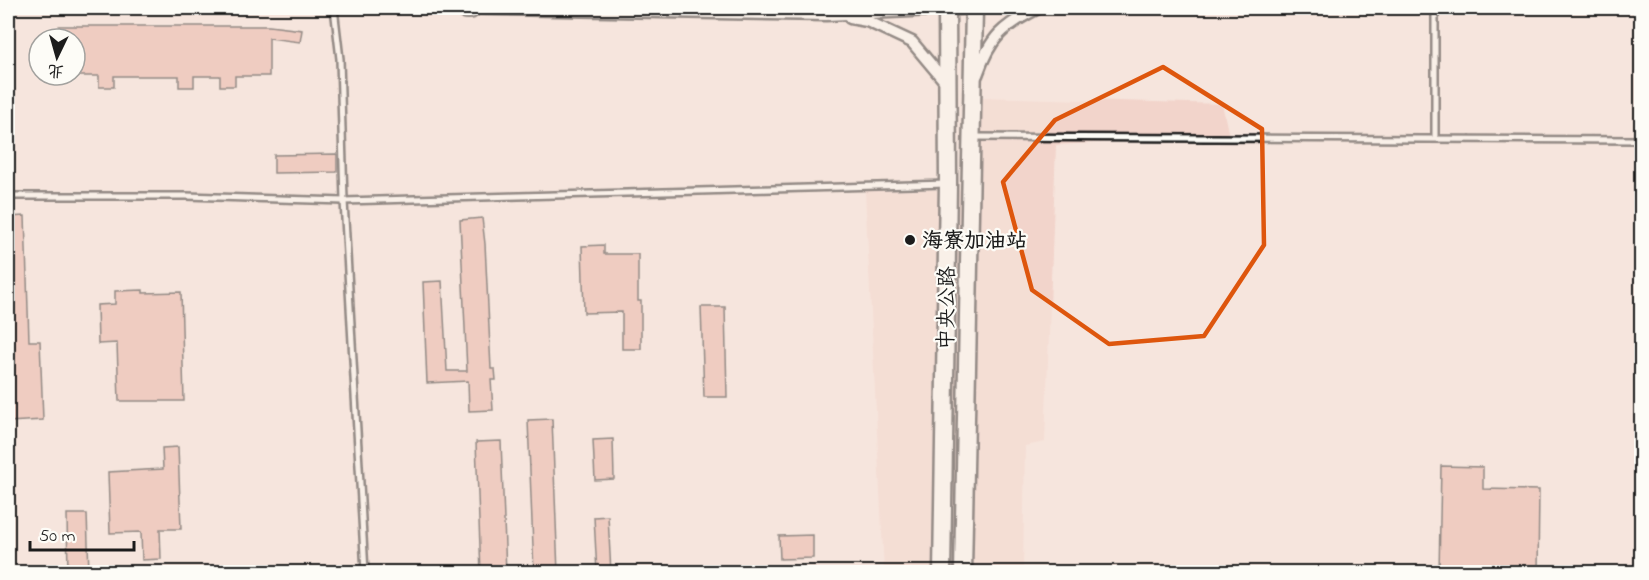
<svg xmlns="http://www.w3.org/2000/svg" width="1649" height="580" font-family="'Indie Flower','LXGW WenKai TC',sans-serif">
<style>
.built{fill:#f2d4cb}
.building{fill:#e7aea1;stroke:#1c1c1c;stroke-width:1.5}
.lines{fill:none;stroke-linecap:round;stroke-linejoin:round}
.service-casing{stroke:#1c1c1c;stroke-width:10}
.minor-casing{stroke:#1c1c1c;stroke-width:15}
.primary-casing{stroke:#1c1c1c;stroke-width:21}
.motorway-casing{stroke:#1c1c1c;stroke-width:24}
.service{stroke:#fdfcf7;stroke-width:5}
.minor{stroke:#fdfcf7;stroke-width:10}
.primary{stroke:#fdfcf7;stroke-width:16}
.motorway{stroke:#fdfcf7;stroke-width:20}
.marked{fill:none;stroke:#de560d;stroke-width:4.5;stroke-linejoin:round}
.poi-dot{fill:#1c1c1c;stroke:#fdfcf7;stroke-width:2}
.labels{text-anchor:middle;stroke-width:4.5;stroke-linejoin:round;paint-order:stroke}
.poi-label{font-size:21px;font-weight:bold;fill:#1c1c1c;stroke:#fdfcf7;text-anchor:start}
.street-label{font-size:21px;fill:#1c1c1c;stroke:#fdfcf7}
</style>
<rect width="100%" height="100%" fill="#f6e5dd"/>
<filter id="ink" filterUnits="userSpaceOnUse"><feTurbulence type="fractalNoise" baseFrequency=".0167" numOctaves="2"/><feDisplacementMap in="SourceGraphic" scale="12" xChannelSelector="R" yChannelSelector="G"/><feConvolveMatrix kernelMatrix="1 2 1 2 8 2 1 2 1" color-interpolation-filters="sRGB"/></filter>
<g filter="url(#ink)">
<!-- built -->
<path class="built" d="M980,97L1222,104L1229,136L1056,145L1045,442L1025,446L1023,572H884L865,191L980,189Z"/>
<!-- building -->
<g class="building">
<path d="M59,26H269L302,30L300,42L269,38V76H235V86H220V76H194V87H179V76H114V87H99V76H75V39H59Z"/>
<path d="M337,154V172L274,173V155Z"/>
<path d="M25,216L29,341H40L43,420L8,422V217Z"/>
<path d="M482,218L485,244L491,369H495L496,380H491L493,410L469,411L468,381L427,383L423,282L442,281L447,371H467L460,220Z"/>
<path d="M604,245V254H638V301H641V349H622V312L584,313L582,246Z"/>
<path d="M143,290V293L181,292L184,401H119L117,343L98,344L97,305L115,304V291Z"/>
<path d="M701,307H725L727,397H704Z"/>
<path d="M552,419L558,573H534L528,420Z"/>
<path d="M613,439L614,479L595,480L593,440Z"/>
<path d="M501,441L506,573H481L476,442Z"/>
<path d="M178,447L181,529H160L161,559L142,560L141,532L110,533L108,472L163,469L162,448Z"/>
<path d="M1441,466L1483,467V489L1539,490L1538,573H1439Z"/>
<path d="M67,514H87L89,573H68Z"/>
<path d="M608,516L611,573H597L594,517Z"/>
<path d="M813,535V558L780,559L779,536Z"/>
</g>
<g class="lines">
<!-- service casing -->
<g class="service-casing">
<g id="service">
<path d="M334,8L340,59L344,201L365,572"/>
<path d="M1435,8V138"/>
<path d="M974,137L1642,140"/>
<path d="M8,196H186L344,201L947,184"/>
</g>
</g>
<!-- minor casing -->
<g class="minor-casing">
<g id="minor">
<path d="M452,8L826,15L976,8"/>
<path d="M850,18L867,21L912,42L948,85"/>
<path d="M977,75C990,37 1003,26 1038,8"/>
</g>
</g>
<!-- primary casing -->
<g class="primary-casing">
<g id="primary">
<path d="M942,572L948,184L947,8"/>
<path d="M963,572L974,8"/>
</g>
</g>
<!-- motorway casing -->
<g class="motorway-casing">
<path id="motorway" d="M466,8H470"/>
</g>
<!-- service -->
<use href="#service" class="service"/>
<!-- minor -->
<use href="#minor" class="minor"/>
<!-- primary -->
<use href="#primary" class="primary"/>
<!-- motorway -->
<use href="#motorway" class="motorway"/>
</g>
</g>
<!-- marked area -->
<path d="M0 0H1649V580H0ZM1163,67L1262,129L1264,245L1204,336L1109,344L1032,290L1003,182L1055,120Z" fill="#f6e5dd" fill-opacity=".55" fill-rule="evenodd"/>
<path class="marked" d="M1163,67L1262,129L1264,245L1204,336L1109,344L1032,290L1003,182L1055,120Z"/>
<!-- markers -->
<circle class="poi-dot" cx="910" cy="240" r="6"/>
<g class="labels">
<!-- poi labels -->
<g class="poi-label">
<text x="922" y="247">海寮加油站</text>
</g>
<!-- street labels -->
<g class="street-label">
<text transform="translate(946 308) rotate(-89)" y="7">中央公路</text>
</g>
</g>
<!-- margin -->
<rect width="1649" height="580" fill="none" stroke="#fdfcf7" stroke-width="30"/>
<rect x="15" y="15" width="1619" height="550" fill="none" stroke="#1c1c1c" stroke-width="2" filter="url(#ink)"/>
<!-- north arrow -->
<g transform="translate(57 57) rotate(185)"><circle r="28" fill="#fdfcf7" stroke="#a3a29f" stroke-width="1.5"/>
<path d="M0-4.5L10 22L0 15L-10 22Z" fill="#1c1c1c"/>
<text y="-9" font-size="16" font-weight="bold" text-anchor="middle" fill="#1c1c1c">北</text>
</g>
<!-- scale -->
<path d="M30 541v9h104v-9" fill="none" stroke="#1c1c1c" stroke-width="3"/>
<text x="39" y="541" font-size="18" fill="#1c1c1c" stroke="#fdfcf7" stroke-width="4.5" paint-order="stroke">50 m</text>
</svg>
